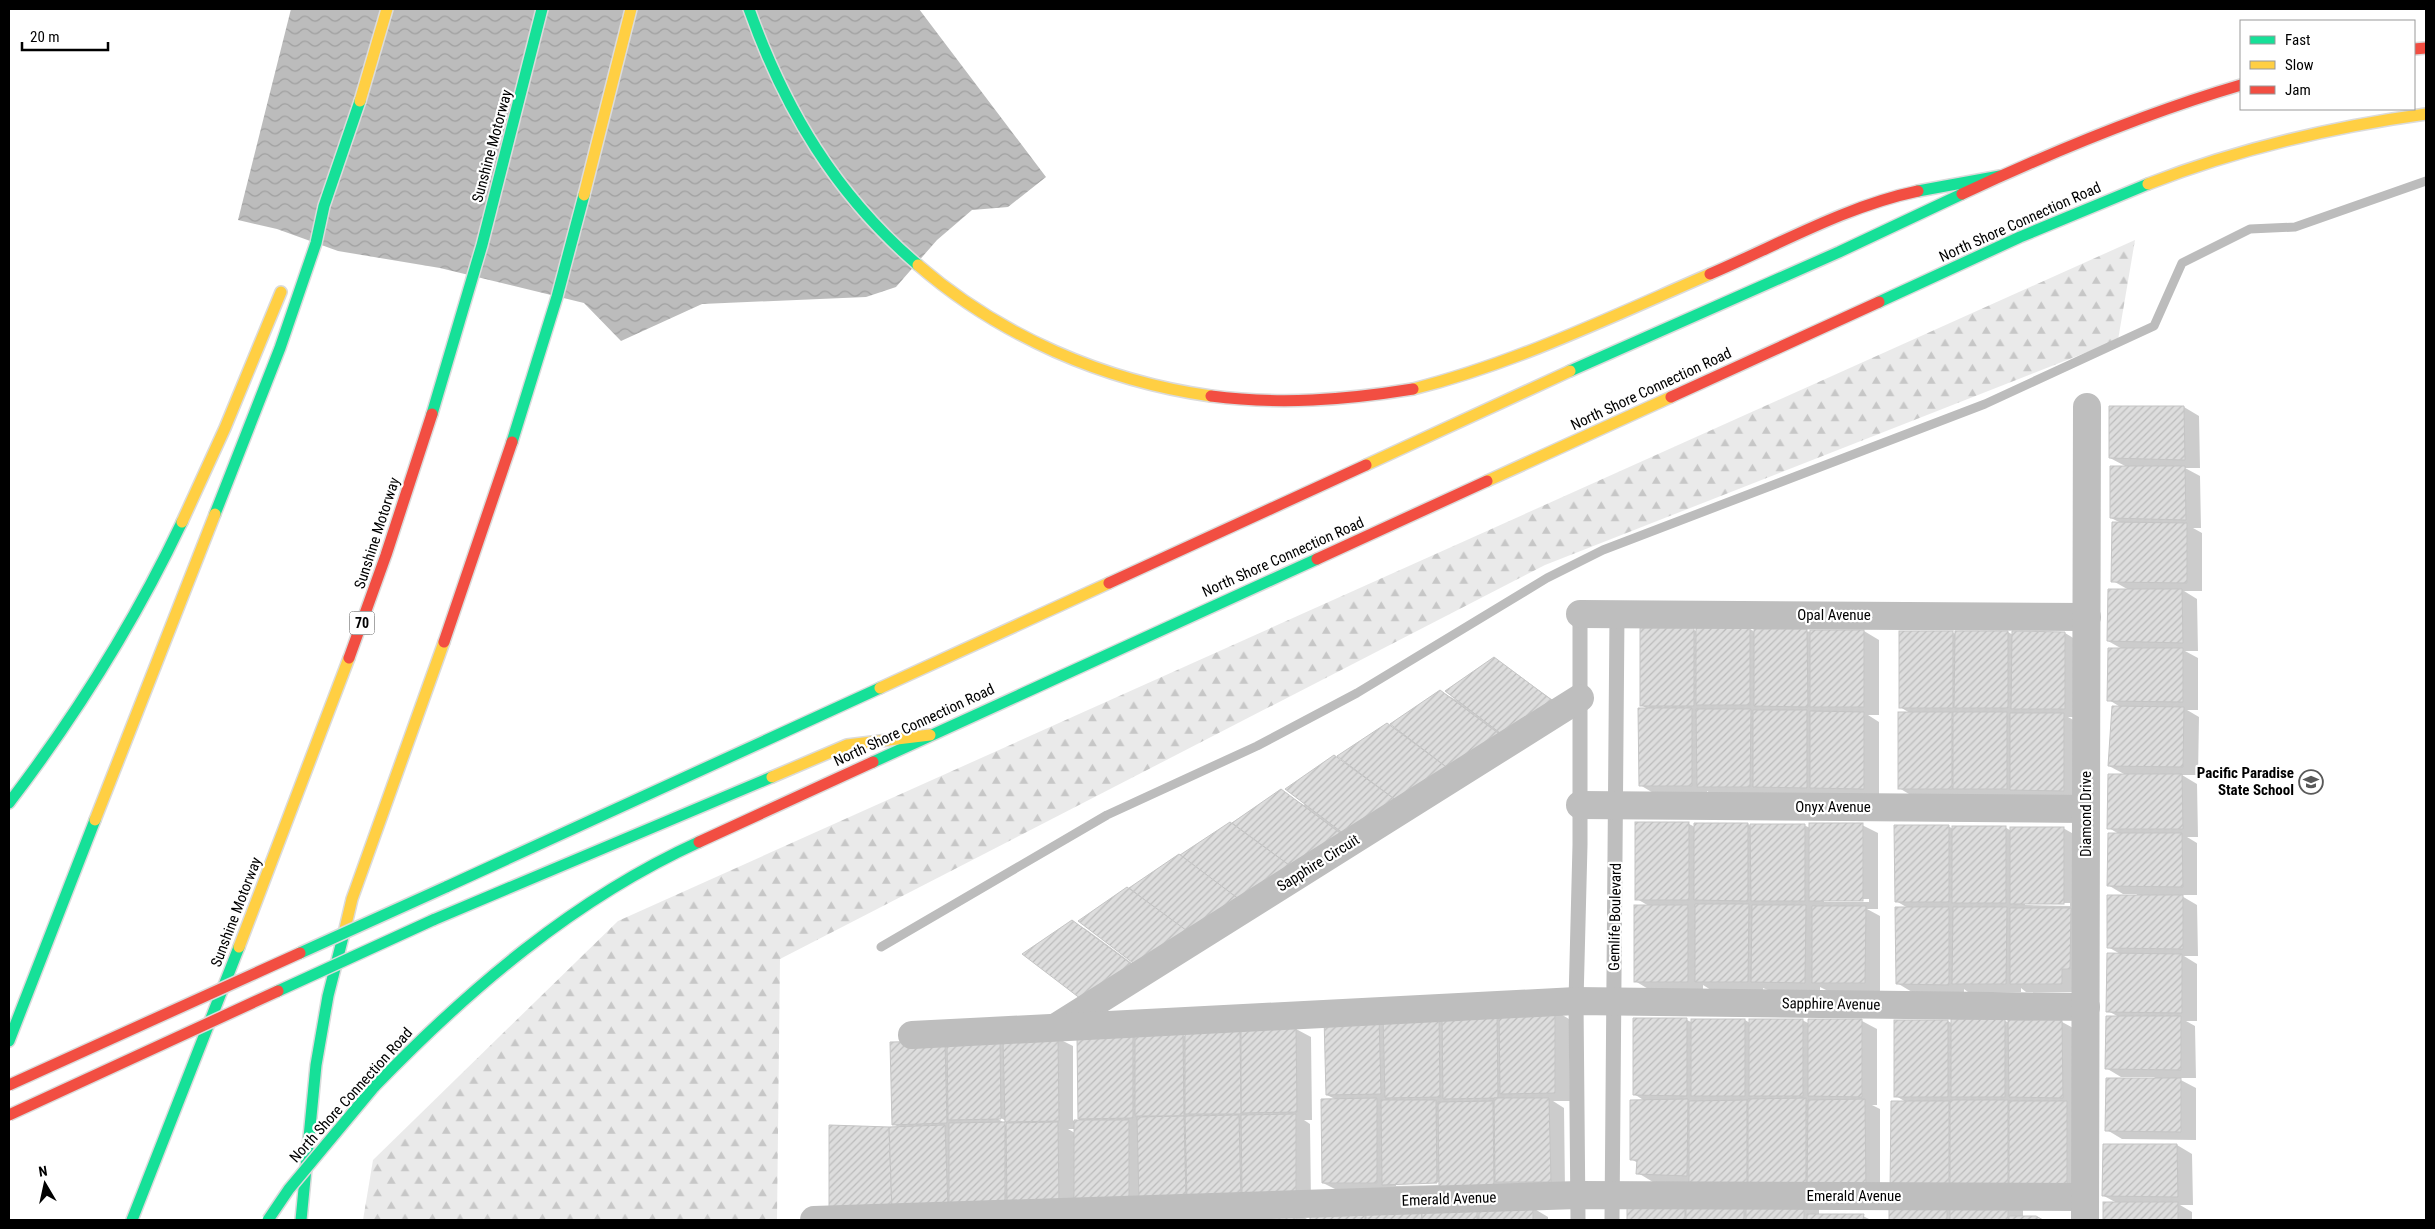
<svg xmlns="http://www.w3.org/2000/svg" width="2435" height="1229" font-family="'Roboto Condensed',sans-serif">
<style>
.forest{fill:url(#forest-firs)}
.water{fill:url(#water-waves)}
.shadow{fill:#0003;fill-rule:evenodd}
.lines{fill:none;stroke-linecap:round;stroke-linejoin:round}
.stream{stroke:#bcbcbc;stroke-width:9}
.building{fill:url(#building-hatch);stroke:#c5c5c5}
.fast-casing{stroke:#dbdbdb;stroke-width:14}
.slow-casing{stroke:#dbdbdb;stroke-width:14}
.jam-casing{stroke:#dbdbdb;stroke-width:14}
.lane{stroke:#bebebe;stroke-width:15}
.street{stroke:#bebebe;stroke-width:28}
.fast{stroke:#16e098;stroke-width:11}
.slow{stroke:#ffcf43;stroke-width:11}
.jam{stroke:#f24e42;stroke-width:11}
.fast-bridge-casing{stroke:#dbdbdb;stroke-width:14;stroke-linecap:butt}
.jam-bridge-casing{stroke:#dbdbdb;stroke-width:14;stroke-linecap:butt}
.fast-bridge{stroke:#16e098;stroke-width:11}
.jam-bridge{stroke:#f24e42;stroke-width:11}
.labels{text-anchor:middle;stroke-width:4.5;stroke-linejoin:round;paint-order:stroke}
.shield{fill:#fff;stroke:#4c4c4c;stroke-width:1}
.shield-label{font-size:14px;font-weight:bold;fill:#000}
.street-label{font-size:15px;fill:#000;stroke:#fff}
.poi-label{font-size:15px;font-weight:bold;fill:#000;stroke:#fff;text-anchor:end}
</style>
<defs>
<pattern id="forest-firs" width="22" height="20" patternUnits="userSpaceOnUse" patternTransform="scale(1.25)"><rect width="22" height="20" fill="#eaeaea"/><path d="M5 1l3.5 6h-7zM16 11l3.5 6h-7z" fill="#c7c7c7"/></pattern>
<pattern id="water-waves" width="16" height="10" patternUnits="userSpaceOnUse" patternTransform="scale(1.25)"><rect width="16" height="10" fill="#bcbcbc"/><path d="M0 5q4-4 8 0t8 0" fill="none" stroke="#a0a0a0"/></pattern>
<pattern id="building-hatch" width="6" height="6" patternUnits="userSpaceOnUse" patternTransform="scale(1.25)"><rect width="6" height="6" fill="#ddd"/><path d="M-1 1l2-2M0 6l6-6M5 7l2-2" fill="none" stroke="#bcbcbc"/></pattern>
</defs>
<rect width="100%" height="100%" fill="#fff"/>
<!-- forest -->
<path class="forest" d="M2135,240L2118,340L1545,565L780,959L777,1220H363L373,1160L618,921Z"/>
<!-- water -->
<path class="water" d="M291,9H919L1046,177L1008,207L972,210L937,240L896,287L866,297L702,304L621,341L584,303L440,268L338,251L277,229L238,220Z"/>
<!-- shadow -->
<g class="shadow">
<path d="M2184,407L2199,416L2200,468H2185L2200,476L2201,528H2193L2202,533V591H2184L2197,599L2198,651H2185L2198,658V710H2187L2199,717L2198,775H2182L2197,784L2198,837H2187L2197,843V895H2180L2197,905L2198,956H2184L2197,964V1021H2186L2195,1026L2196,1078H2177L2196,1088V1140L2122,1139L2107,1130L2155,1077H2121L2106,1068L2119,1017L2108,1011L2122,955L2108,947L2137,894H2123L2108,885L2119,834L2109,828L2126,775L2109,766L2122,708L2109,700L2124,650L2108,641L2129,590L2113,581L2121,523L2111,518L2127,467L2110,458Z"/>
<path d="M1750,629L1755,632L1864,631L1879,640V715H1868L1879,722V797L1713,795L1707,791V794H1655L1640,785L1650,710L1641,705L1694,630L1698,632Z"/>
<path d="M1952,632L1956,634L2008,632L2013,635L2065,633L2080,642V717H2068L2079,723L2078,798L1914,797L1899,788L1910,713L1900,707Z"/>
<path d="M1494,658L1571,713L1153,973L1080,921L1281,791L1304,805L1334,757L1345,763L1387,724L1398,730L1440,691L1458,701Z"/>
<path d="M1689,824L1695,827L1748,824L1752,827L1804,825L1810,828L1862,825L1878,833V909H1867L1880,916V991H1828L1820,987V991L1768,990L1763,988V990H1711L1703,985V990H1650L1635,981L1649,906L1637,899ZM1824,899H1869V902H1824Z"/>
<path d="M1948,826L1953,829L2005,827L2011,831L2063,828L2079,837L2077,992H2026L2021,988V992H1968L1964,989V993L1912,992L1897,983L1908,908L1896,901ZM2025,903H2070V906L2025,905Z"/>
<path d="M1072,921L1087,930L1148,975L1024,954Z"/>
<path d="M1554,1010L1569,1019L1570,1101H1553L1564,1108L1565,1190L1339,1191L1323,1183L1337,1100L1327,1095L1326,1018ZM1443,1182V1185L1396,1186V1183Z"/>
<path d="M1687,1020L1693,1023V1020H1745L1750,1023L1802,1020L1810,1024L1862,1021L1877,1029V1105H1872L1880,1109V1201L1819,1208V1216H1863L1871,1220H1628V1198L1690,1183L1653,1182L1638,1173V1163L1631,1159L1645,1101L1634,1094Z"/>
<path d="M1948,1021L1953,1024L2005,1021L2010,1023V1022H2062L2077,1030L2082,1204L2023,1207V1217L2036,1218L2040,1220H1890V1200L1906,1102L1896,1096Z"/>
<path d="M1296,1029L1311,1037L1312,1120H1304L1310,1124L1311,1204L908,1218L901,1128L893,1124L891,1043L1057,1038L1073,1046V1121H1079L1078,1037L1183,1035L1186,1036V1032ZM996,1115L1006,1121V1124L995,1117ZM1068,1129H1075V1133Z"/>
<path d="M2104,1145H2177L2192,1154L2193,1205H2180L2192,1212V1220H2104V1203H2117L2104,1196Z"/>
<path d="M1533,1208L1548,1217V1220H1311V1214L1476,1211L1480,1213Z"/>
<path d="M1296,1213L1309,1220H1131Z"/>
</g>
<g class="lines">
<!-- stream -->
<path class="stream" d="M881,947L1107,815L1257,746L1357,693L1547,578L1603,550L1985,404L2154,326L2182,263L2250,229L2295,227L2426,181"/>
</g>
<!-- building -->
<g class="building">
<path d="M2109,406H2184L2185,460L2109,458Z"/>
<path d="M2110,466H2185L2186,520L2110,518Z"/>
<path d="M2112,522L2187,523V583L2111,582Z"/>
<path d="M2108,589H2182L2183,643L2107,641Z"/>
<rect x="1640" y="628" width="54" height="78"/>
<rect x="1696" y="628" width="54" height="77"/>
<path d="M1754,629H1807L1808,707L1754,706Z"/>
<rect x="1810" y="630" width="54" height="77"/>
<rect x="1899" y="631" width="54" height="77"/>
<path d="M1955,631H2008V708H1954Z"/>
<path d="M2012,631L2065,632V709H2011Z"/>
<path d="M2108,648H2183V702L2107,701Z"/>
<path d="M1494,657L1557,704L1504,736L1445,691Z"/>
<path d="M1440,690L1502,736L1449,769L1390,724Z"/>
<path d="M2112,706L2184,707L2183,767L2108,766Z"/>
<path d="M1638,708H1692V786H1639Z"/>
<path d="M1696,709H1751L1750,787H1697Z"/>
<path d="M1753,710H1807V788L1753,787Z"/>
<path d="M1810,711L1864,712V789L1810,788Z"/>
<rect x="1898" y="712" width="54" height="77"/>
<rect x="1953" y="712" width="54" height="77"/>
<path d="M2010,713H2064V791L2010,790Z"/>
<path d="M1387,723L1449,769L1397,801L1337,756Z"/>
<path d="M1334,755L1397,801L1344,834L1285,789Z"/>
<path d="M2108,774H2182L2183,829H2107Z"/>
<path d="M1281,789L1344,836L1293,868L1232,823Z"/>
<path d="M1230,822L1293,868L1240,900L1180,855Z"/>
<rect x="1635" y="822" width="54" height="78"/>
<path d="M1694,823H1748V901L1694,900Z"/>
<rect x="1809" y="823" width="54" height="78"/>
<path d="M1750,824H1805V901H1751Z"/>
<path d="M1894,825H1949V902H1895Z"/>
<rect x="1952" y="826" width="54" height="77"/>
<rect x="2010" y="827" width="54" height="77"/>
<path d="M2108,833H2182L2183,887L2107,886Z"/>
<path d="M1179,854L1240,900L1189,933L1129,888Z"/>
<path d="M1127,887L1190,933L1137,966L1078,921Z"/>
<path d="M2107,895H2183V949L2107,948Z"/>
<path d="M1695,904H1749L1748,982H1695Z"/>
<rect x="1634" y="905" width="54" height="77"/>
<path d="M1752,905H1806L1805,983L1751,982Z"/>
<path d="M1812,906H1866L1865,983H1812Z"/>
<path d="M1895,907H1949V985L1896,984Z"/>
<path d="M1953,907H2007L2006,984H1952Z"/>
<path d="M2010,908H2071L2070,969H2062V984H2010Z"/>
<path d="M1072,920L1134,966L1081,999L1022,954Z"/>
<path d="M2107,953L2182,954V1013L2106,1012Z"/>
<path d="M1555,1009V1093L1500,1094L1499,1010Z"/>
<path d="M1439,1013L1440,1097L1385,1098L1383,1014Z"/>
<path d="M1497,1014L1498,1098L1443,1099L1442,1015Z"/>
<path d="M1379,1015L1381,1094L1326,1095L1324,1017Z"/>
<path d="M2106,1016H2181V1070L2105,1069Z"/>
<path d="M1633,1018H1687V1096L1633,1095Z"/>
<rect x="1691" y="1019" width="54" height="77"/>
<rect x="1749" y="1019" width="54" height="77"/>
<path d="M1808,1019H1862V1097L1808,1096Z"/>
<rect x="1951" y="1019" width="54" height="78"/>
<rect x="1894" y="1020" width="54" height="77"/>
<path d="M2008,1020H2062L2063,1098L2009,1097Z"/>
<path d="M1296,1027L1297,1112L1241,1113V1029Z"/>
<path d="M1240,1029L1241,1114H1185V1031Z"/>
<path d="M1183,1033L1184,1116H1135V1034Z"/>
<path d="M1133,1034V1118L1078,1119L1077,1036Z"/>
<path d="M1058,1036L1059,1121L1005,1122L1003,1038Z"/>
<path d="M1000,1039L1001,1119L948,1120L947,1040Z"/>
<path d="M945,1041L947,1123L892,1125L890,1042Z"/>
<path d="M2106,1078H2181V1132L2105,1131Z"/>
<path d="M1377,1098V1183H1322L1321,1099Z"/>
<path d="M1494,1098H1549L1551,1182H1495Z"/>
<path d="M1806,1098V1192H1748V1099Z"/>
<path d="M1688,1099L1687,1176L1636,1174L1637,1160H1630V1100Z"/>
<path d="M1865,1099L1866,1193L1807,1194L1808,1100Z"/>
<path d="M1381,1100H1436L1437,1183L1382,1185Z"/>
<path d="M1747,1100V1194L1689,1195V1101Z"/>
<rect x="1950" y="1100" width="58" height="94"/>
<path d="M1493,1101L1494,1185L1439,1187L1438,1102Z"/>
<path d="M1891,1101H1949V1195H1890Z"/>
<path d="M2009,1101H2067V1196L2009,1195Z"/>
<path d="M1296,1114V1196H1242L1241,1115Z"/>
<path d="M1239,1115L1241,1199L1187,1200L1185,1116Z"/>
<path d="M1184,1116L1186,1200L1139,1201L1137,1117Z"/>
<path d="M1074,1120H1129V1202L1074,1203Z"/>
<path d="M1005,1122V1206H949V1123Z"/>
<path d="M1058,1122L1059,1204L1007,1205L1006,1123Z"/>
<path d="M829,1125L889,1127L892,1210L829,1209Z"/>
<path d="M945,1125L948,1208L892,1210L889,1127Z"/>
<path d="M2103,1144H2177L2178,1197L2102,1196Z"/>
<path d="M1685,1196V1220H1627V1197Z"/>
<path d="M1744,1196V1220H1686V1197Z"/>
<path d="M2008,1197V1220H1950V1198Z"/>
<rect x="1746" y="1198" width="58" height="22"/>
<path d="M1947,1198V1220H1889V1199Z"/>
<rect x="2103" y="1202" width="75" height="18"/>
<rect x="1479" y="1207" width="54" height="13"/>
<path d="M1421,1210L1422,1220H1366V1211Z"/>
<rect x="1422" y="1210" width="55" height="10"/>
<path d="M1365,1211V1220H1310V1213Z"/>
<path d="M1296,1212V1220H1241V1213Z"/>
<path d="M1807,1214H1864L1863,1220H1807Z"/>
<path d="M2009,1216H2036L2043,1220H2009Z"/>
</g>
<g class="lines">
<!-- fast casing -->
<g class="fast-casing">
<g id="fast">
<path d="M749,9C785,110 836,195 918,265"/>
<path d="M1918,191L2000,176"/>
<path d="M1879,302L2020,237L2148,184"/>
<path d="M1570,371L1839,252L1962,194"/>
<path d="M432,414L482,245L542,9"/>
<path d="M512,442L557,297L584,195"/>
<path d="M215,514L280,348L316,243L324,206L360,101"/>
<path d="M873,762L1317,559"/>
<path d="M9,803C77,714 134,623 182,522"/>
<path d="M446,887L880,688"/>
<path d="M433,920L772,777"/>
<path d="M9,1041L95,820"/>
<path d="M374,1087C469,989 574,899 699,842"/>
<path d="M132,1220L239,947"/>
<path d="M301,1220L316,1065L328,996L344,933"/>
</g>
</g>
<!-- slow casing -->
<g class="slow-casing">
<g id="slow">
<path d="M360,101L387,9"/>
<path d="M2148,184C2238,149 2331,127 2426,114"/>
<path d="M584,195L631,9"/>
<path d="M918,265C1000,336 1104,381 1211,396"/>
<path d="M1413,389C1516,363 1613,316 1710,274"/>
<path d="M1366,465L1570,371"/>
<path d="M1487,481L1671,397"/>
<path d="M182,522L225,428L281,292"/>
<path d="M880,688L1109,583"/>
<path d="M772,777L847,745L930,735"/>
<path d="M95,820L215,514"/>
<path d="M344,933L352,899L444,642"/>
<path d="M239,947L349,658"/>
</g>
</g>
<!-- jam casing -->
<g class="jam-casing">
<g id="jam">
<path d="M2414,49L2426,48"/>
<path d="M1962,194C2052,152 2145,113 2241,85"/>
<path d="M1710,274C1778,245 1846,206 1918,191"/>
<path d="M1211,396C1280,405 1345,400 1413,389"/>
<path d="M1671,397L1879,302"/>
<path d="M1317,559L1487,481"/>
<path d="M1109,583L1366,465"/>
<path d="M444,642L512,442"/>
<path d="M349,658L386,555L432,414"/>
<path d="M699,842L873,762"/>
</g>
</g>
<!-- lane -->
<g class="lane">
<path d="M1578,1220L1576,1001L1580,845V614"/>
<path d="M1612,1220L1617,614"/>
</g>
<!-- street -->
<g class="street">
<path d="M1580,614L2087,617"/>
<path d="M1580,805L2086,809"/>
<path d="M1056,1027L1580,698"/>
<path d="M912,1035L1576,1001L2086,1007"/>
<path d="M814,1220L1578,1195L2085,1197"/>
<path d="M2085,1220L2087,407"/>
</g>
<!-- fast -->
<use href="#fast" class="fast"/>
<!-- slow -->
<use href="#slow" class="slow"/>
<!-- jam -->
<use href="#jam" class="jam"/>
<!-- fast-bridge casing -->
<g class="fast-bridge-casing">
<g id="fast-bridge">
<path d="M300,953L446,887"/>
<path d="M278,991L433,920"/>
<path d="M268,1220L289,1189L374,1087"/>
</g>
</g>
<!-- jam-bridge casing -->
<g class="jam-bridge-casing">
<g id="jam-bridge">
<path d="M9,1085L300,953"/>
<path d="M9,1115L278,991"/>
</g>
</g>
<!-- fast-bridge -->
<use href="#fast-bridge" class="fast-bridge"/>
<!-- jam-bridge -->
<use href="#jam-bridge" class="jam-bridge"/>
</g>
<!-- icons -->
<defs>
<g id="school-ring" transform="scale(1.25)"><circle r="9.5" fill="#fff" stroke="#595959" stroke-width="1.5"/><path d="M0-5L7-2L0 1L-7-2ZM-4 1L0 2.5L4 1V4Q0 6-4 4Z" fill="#595959"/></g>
</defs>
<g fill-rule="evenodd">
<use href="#school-ring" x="2311" y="782"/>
</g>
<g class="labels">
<!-- shield labels -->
<rect class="shield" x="349.5" y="611.5" width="25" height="23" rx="4"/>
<g class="shield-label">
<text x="362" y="628">70</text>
</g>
<!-- street labels -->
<g class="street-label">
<text transform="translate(492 146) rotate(-75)" y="5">Sunshine Motorway</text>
<text transform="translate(2020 222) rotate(-24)" y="5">North Shore Connection Road</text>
<text transform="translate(1651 389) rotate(-25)" y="5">North Shore Connection Road</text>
<text transform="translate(377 533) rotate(-72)" y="5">Sunshine Motorway</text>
<text transform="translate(1283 557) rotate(-24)" y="5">North Shore Connection Road</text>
<text x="1834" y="620">Opal Avenue</text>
<text transform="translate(914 725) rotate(-25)" y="5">North Shore Connection Road</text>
<text x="1833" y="812">Onyx Avenue</text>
<text transform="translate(2086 814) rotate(-90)" y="5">Diamond Drive</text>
<text transform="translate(1318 863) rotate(-32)" y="5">Sapphire Circuit</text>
<text transform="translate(236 912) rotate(-69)" y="5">Sunshine Motorway</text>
<text transform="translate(1615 917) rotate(-89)" y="5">Gemlife Boulevard</text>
<text transform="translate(1831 1004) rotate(1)" y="5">Sapphire Avenue</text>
<text transform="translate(351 1095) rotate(-48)" y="5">North Shore Connection Road</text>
<text x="1854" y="1201">Emerald Avenue</text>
<text transform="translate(1449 1199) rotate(-2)" y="5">Emerald Avenue</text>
</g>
<!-- poi labels -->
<g class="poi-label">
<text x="2294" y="778">Pacific Paradise<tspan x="2294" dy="17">State School</tspan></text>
</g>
</g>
<!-- border -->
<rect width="2435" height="1229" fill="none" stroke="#000000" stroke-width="20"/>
<!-- legend -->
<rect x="2240" y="20" width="175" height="90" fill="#ffffff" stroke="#999999"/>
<rect x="2250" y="36" width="25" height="8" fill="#16e098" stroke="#999999"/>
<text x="2285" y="45" font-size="15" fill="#000000">Fast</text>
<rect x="2250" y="61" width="25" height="8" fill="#ffcf43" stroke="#999999"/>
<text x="2285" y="70" font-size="15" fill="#000000">Slow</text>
<rect x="2250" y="86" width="25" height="8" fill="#f24e42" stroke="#999999"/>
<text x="2285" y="95" font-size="15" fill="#000000">Jam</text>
<!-- north arrow -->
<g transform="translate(45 1184) rotate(351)" stroke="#ffffff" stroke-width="4" paint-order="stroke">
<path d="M0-4L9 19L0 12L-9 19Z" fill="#000000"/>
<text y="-8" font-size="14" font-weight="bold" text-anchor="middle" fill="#000000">N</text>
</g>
<!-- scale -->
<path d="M22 42v8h86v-8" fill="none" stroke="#000000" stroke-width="2.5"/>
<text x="30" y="42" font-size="15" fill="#000000" stroke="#ffffff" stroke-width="4" paint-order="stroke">20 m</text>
</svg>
